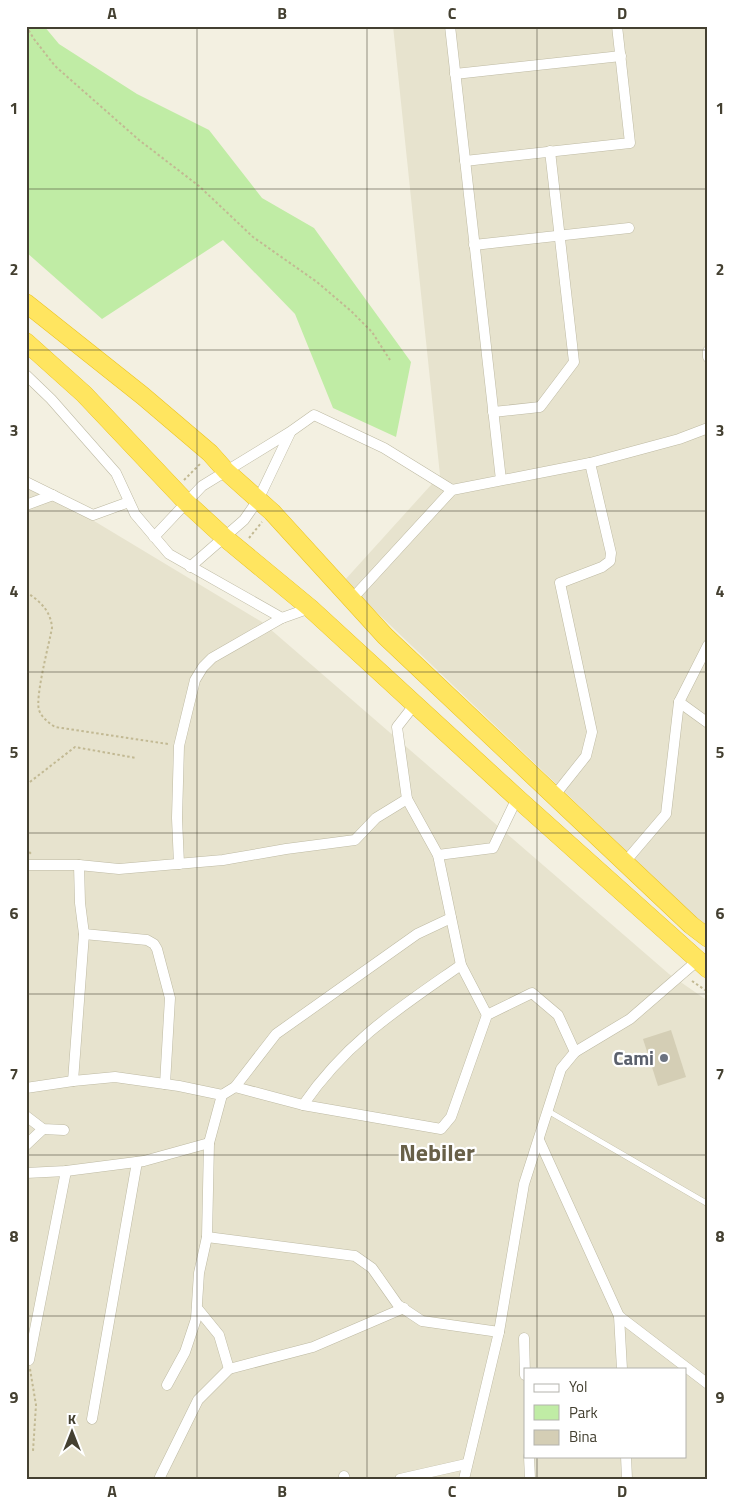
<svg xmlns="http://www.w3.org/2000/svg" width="734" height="1505" font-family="'Titillium Web',sans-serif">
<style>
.residential{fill:#e7e3ce;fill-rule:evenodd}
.green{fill:#c0eca5}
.building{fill:#d4ceb5}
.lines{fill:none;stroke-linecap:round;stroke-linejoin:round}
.lane-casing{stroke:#bebaa3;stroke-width:6}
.street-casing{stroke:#bebaa3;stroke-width:11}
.highway-casing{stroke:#ecc422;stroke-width:19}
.path{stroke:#c2b993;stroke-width:2;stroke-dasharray:2.5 2.5;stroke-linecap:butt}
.lane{stroke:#fff;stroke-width:5}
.street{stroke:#fff;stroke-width:10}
.highway{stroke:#ffe560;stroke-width:18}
.grid{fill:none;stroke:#444031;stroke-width:1;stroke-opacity:0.55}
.worship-dot{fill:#6b7280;stroke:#fff;stroke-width:2}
.labels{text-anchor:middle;stroke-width:4.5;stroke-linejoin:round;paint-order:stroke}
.worship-label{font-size:19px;font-weight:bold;fill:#5b616d;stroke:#fff;text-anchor:end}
.district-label{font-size:24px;font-weight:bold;fill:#686048;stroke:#fff}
.neatline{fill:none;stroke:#444031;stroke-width:2}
.grid-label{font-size:16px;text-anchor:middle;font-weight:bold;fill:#444031}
</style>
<rect width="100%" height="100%" fill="#f3f0e1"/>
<!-- residential -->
<g class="residential">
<path d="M393,26H708V929L344,581L440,475Z"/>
<path d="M26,480L262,622L669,974L708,1001V1479H26ZM525,1369H685V1456H525Z"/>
</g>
<!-- green -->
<path class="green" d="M26,26H44L59,44L137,94L209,130L262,198L314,228L411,362L396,437L333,408L295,314L223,240L102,319L26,252Z"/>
<!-- building -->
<path class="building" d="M671,1030L686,1077L658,1086L643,1039Z"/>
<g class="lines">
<!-- lane casing -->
<g class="lane-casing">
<path id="lane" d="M548,1111L708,1204"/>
</g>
<!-- street casing -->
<g class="street-casing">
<g id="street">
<path d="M450,26L501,480"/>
<path d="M455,74L621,56"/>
<path d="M465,161L630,143L617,26"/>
<path d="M474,245L629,228"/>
<path d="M708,351V357"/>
<path d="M26,375L51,399L116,473L135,514L169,554L282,618"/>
<path d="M493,412L540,407L574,362L550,151"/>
<path d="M26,482L93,515L129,502"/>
<path d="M26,505L53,495"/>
<path d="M154,537L202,486L290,432L314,415L384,448L452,490"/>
<path d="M190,567L244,520L258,500L290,433"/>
<path d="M351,600L452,490L590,463L679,439L708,428"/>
<path d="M679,702L708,723"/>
<path d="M555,795L586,756L592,732L560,583L602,567L610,561L611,553L590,463"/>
<path d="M407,799L438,855L461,965L487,1015L532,993L558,1015L575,1052L561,1069L524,1184L499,1332L464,1479"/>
<path d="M438,855L493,848L517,798"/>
<path d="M625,862L666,814L679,702L708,645"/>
<path d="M179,864L177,818L179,746L195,680L203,667L212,658L282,618L310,608"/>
<path d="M26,865H79L119,869L223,860L286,849L355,840L376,818L407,799L397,727L415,704"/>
<path d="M84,934L147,940L154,944L157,949L170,998L165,1084"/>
<path d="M575,1052L630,1019L697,961"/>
<path d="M73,1081L84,934L80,903L79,865"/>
<path d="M235,1087L303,1105L441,1129L451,1117L487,1015"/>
<path d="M26,1088L73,1081L115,1077L179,1086L222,1095"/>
<path d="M303,1105C347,1041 398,1009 461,965"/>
<path d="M26,1116L43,1129L64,1130"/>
<path d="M539,1140L619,1316L708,1384"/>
<path d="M26,1145L43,1129"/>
<path d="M26,1173L66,1171L144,1161L209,1143"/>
<path d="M207,1237L355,1256L372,1268L398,1305L422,1321L499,1332"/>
<path d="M197,1308L219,1335L229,1369"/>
<path d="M619,1316L622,1369"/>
<path d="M524,1338L525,1375"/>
<path d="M29,1360L66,1171"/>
<path d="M167,1385L185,1352L196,1319L199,1273L207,1237L209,1143L222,1095L235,1087L276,1034L417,934L451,918"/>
<path d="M92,1419L137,1162"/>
<path d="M529,1456L530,1479"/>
<path d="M626,1456L627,1479"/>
<path d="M344,1476L345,1479"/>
<path d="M160,1477L198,1400L229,1369L313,1347L404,1308"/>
<path d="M400,1479L466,1464"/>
</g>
</g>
<!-- highway casing -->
<g class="highway-casing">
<g id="highway">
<path d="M26,303L143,396L210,453L226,471L272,512L385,636L691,925L708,938"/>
<path d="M26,342L84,394L187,503L224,537L310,608L517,798L708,969"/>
</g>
</g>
<!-- path -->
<g class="path">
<path d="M26,26L34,39L55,66L139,140L199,186L253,237L317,282L351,311L372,332L390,360"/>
<path d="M184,480L200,464"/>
<path d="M249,538L262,522"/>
<path d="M26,592C40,601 51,611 52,628C49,644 35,697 39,710C42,718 48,722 55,727L168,744"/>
<path d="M26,785L75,747L136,758"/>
<path d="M26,848L31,854"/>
<path d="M692,981L708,992"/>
<path d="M30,1369L36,1405L33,1451"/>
</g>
<!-- lane -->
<use href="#lane" class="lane"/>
<!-- street -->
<use href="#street" class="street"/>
<!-- highway -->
<use href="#highway" class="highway"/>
</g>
<!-- grid -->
<path class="grid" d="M197,26V1479M367,26V1479M537,26V1369M26,189H708M26,350H708M26,511H708M26,672H708M26,833H708M26,994H708M26,1155H708M26,1316H708M537,1456V1479"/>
<!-- markers -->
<circle class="worship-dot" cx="664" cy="1058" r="5"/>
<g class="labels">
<!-- worship labels -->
<g class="worship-label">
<text x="654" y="1065">Cami</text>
</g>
<!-- district labels -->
<g class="district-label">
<text x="437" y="1161">Nebiler</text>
</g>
</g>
<!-- border -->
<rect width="734" height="1505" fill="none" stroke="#ffffff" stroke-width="55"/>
<!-- legend -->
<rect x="524" y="1368" width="162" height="90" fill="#ffffff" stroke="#b4b3ad"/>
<rect x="534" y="1384" width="25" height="8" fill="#ffffff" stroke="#b4b3ad"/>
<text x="569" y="1392" font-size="15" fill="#444031">Yol</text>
<rect x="534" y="1405" width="25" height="15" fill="#c0eca5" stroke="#b4b3ad"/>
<text x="569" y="1418" font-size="15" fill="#444031">Park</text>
<rect x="534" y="1430" width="25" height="15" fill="#d4ceb5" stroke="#b4b3ad"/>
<text x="569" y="1442" font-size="15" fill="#444031">Bina</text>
<!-- north arrow -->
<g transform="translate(72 1432)" stroke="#ffffff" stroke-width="4" paint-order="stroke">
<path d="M0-4L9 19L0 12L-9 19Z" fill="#444031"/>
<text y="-8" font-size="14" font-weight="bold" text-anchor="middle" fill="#444031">K</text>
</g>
<rect x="28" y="28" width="678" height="1450" class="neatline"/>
<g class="grid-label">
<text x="112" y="19">A</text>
<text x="282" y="19">B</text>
<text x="452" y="19">C</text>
<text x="622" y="19">D</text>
<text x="14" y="114">1</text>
<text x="720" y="114">1</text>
<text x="14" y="275">2</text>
<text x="720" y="275">2</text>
<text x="14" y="436">3</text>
<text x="720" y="436">3</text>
<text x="14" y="597">4</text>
<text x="720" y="597">4</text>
<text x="14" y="758">5</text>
<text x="720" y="758">5</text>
<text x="14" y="919">6</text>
<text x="720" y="919">6</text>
<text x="14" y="1080">7</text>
<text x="720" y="1080">7</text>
<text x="14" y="1242">8</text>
<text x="720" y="1242">8</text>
<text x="14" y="1403">9</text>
<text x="720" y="1403">9</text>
<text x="112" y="1497">A</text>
<text x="282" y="1497">B</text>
<text x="452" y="1497">C</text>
<text x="622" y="1497">D</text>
</g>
</svg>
